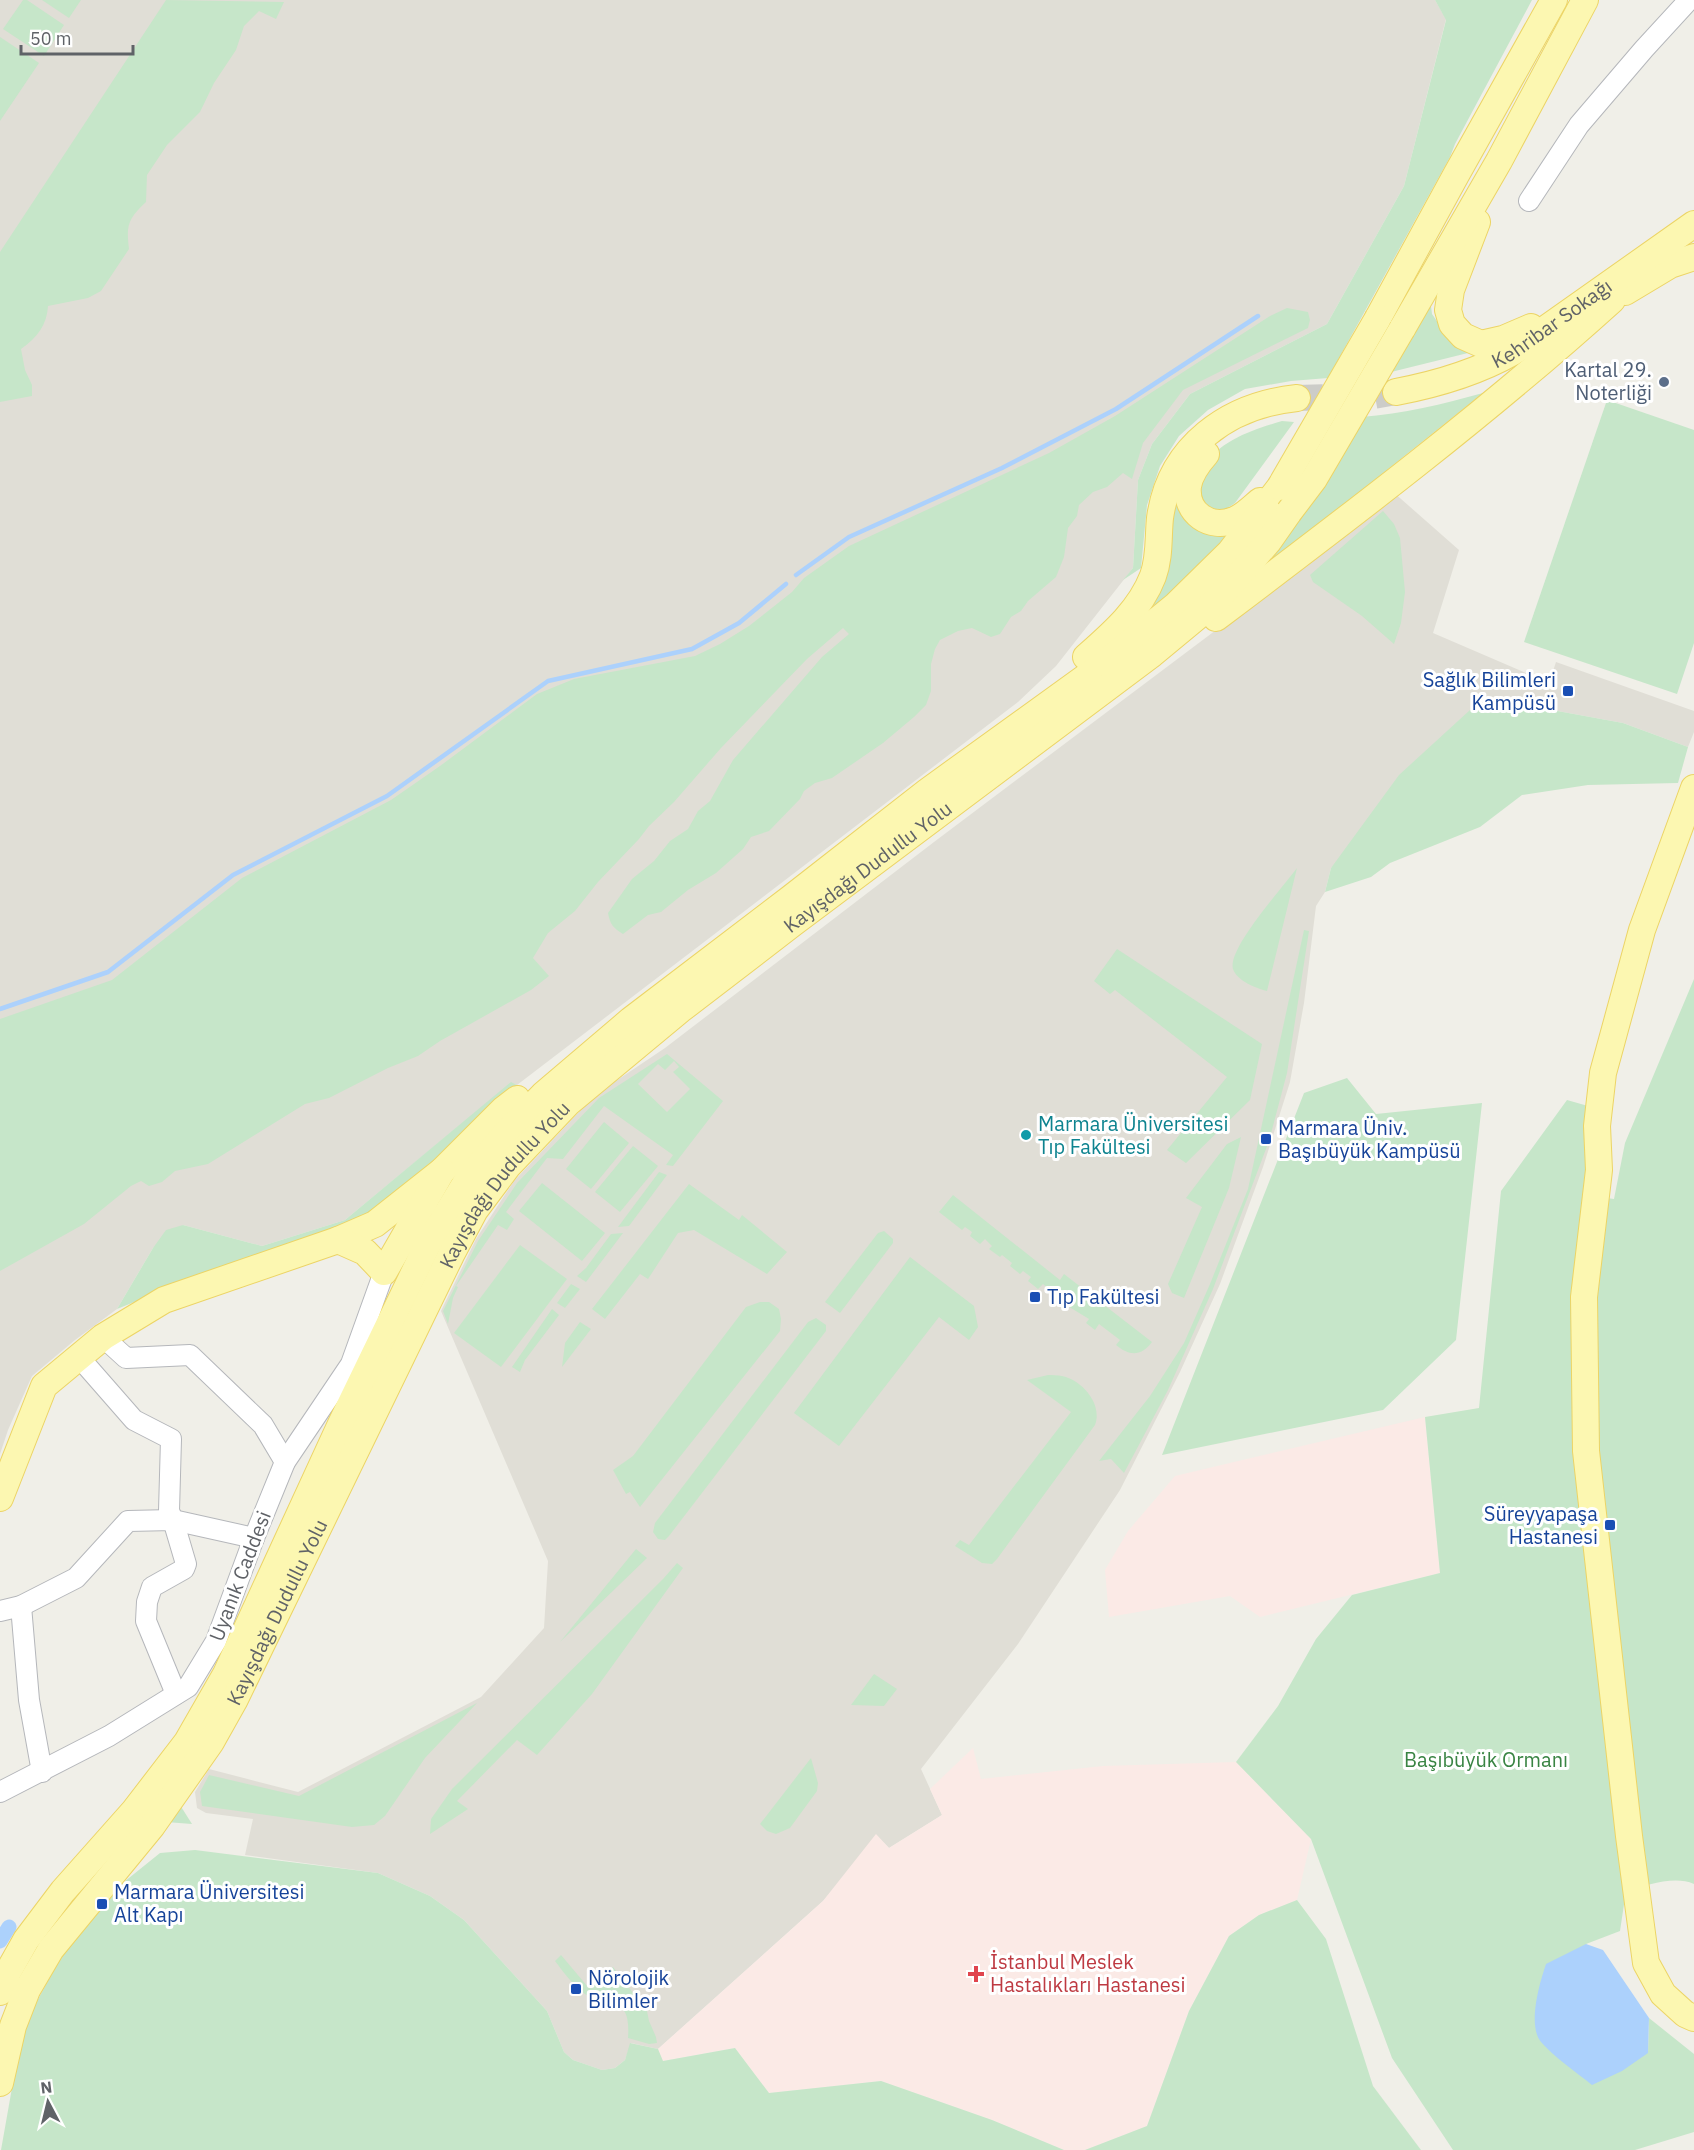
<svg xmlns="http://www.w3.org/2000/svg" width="1694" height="2150" font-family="'IBM Plex Sans',sans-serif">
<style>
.education{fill:#e0ded6}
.medical{fill:#fbeae6}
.green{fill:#c6e6c9;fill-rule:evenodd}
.water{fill:#acd1fc}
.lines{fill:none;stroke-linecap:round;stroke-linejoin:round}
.stream{stroke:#acd1fc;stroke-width:4.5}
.canal{stroke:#acd1fc;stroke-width:15}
.major-tunnel{stroke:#ccccc8;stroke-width:26;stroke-dasharray:26 13;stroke-linecap:butt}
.minor-casing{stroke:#b5b7bb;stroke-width:22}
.major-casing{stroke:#ecd465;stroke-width:28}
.minor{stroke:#fff;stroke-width:20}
.major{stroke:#fcf7b1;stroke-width:26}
.major-bridge-casing{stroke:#ecd465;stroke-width:28;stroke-linecap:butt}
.major-bridge{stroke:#fcf7b1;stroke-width:26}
.service-dot{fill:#5c6f8a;stroke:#fff;stroke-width:2}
.transit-dot{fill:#1a4fb4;stroke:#fff;stroke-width:2}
.culture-dot{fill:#0f9aa8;stroke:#fff;stroke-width:2}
.health-dot{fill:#e0444e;stroke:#fff;stroke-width:2}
.labels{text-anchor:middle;stroke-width:6;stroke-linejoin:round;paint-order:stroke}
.street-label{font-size:20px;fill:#5f6267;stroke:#fff}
.service-label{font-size:20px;fill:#4e5e75;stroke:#fff;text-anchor:end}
.transit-label{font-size:20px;fill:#164399;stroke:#fff;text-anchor:start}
.culture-label{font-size:20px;fill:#0d838f;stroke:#fff;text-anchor:start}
.park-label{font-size:20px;fill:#398443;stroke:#fff}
.health-label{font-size:20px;fill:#be3a42;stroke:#fff;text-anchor:start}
</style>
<rect width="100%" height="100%" fill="#f0efe8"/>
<!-- education -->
<g class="education">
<path d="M0,0H1435L1446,19L1404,186L1327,324L1190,394L1152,444L1138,480L1133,568L1056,666L1018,702L517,1085L511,1083L345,1220L262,1246L183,1225L153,1248L117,1309L75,1340L32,1376L8,1430L0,1454Z"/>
<path d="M1392,491L1459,550L1433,633L1549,683L1556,662L1694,711V732L1688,747L1623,723L1552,710L1510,707L1331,868L1325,892L1316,906L1304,1003L1290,1082L1263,1167L1220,1284L1180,1372L1120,1490L1018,1644L921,1769L942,1815L889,1848L876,1835L846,1875L823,1901L658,2049L631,2043L625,2060L615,2068L602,2070L573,2060L564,2052L547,2011L464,1920L430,1896L378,1873L245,1855L253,1819L206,1813L197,1808L195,1792L209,1769L298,1792L481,1697L544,1628L548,1561L441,1311L476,1239L514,1181L595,1095L665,1048L934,842L1240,612Z"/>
</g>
<!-- medical -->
<g class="medical">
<path d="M1425,1417L1440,1573L1260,1617L1230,1596L1109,1617L1105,1570L1128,1531L1175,1476Z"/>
<path d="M973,1748L981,1779L1103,1766L1236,1762L1311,1839L1297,1900L1259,1915L1229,1936L1189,2011L1147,2126L1085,2150H1064L992,2120L881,2081L769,2093L735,2048L662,2061L658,2049L823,1901L876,1834L889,1848L942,1815L930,1789Z"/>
</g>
<!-- green -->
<g class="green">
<path d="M23,0H27L64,25L44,56L3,29Z"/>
<path d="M42,0H81L69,18Z"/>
<path d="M166,0L284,2L276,19L259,11L244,26L236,50L214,83L200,112L167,145L147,175L146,202C128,219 126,225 129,249L101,291L88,298L48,306C47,325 37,338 21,349L25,370L32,385V396L0,402V252Z"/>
<path d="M1435,0H1532L1455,144L1450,157L1328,378L1291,381L1245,389L1208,410L1179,436L1160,466L1147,505L1141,568L1123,580L1133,568L1138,480L1152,444L1190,394L1327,324L1404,186L1446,20Z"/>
<path d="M0,37L39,63L0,121Z"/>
<path d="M1430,298L1432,314L1449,339L1467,348L1468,353L1383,374Z"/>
<path d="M1287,308L1308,312L1310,320L1308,328L1183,390L1143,443L1132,479L1123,473L1107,487L1093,492L1079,505L1077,516L1068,528L1064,557L1056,577L1028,601L1021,611L1011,617L1000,634L991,637L972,628L958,631L940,640L935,649L931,664V691L926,705L914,717L883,743L832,778L815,783L804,791L800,799L769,831L751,837L743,849L716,873L688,890L661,912L648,915L623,934C613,928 610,924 608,913L632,879L654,861L670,841L688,829L698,811L710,801L733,760L822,657L849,634L843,628L807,659L721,748L674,802L649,826L639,839L598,882L575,911L548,933L533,958L549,976L531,990L440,1041L418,1056L388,1068L329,1098L305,1104L208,1164L175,1171L162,1182L149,1186L141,1181L131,1186L84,1224L0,1271V1019L112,980L242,878L391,800L440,766L537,694L574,679L695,656L720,644L749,626L792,592L804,578L849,546L1049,453L1115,416L1270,316Z"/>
<path d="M1483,393L1241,587L1361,417C1403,414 1443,404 1483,393Z"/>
<path d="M1607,400L1694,430V643L1677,694L1524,642Z"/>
<path d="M1282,421L1294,422L1235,503C1215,517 1213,511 1196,497C1198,488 1198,476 1202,469C1219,440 1253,430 1282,421Z"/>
<path d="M1179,477L1202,530L1213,535L1229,534L1169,595L1138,620Z"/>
<path d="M1383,511L1394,524L1400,538L1405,592L1401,623L1394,644L1362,616L1313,582L1310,575Z"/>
<path d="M1510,707L1552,710L1623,723L1688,747L1678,783L1588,785L1522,795L1480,827L1390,863L1371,877L1325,892L1331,868L1399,775L1470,710Z"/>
<path d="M1297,868L1267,991C1256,988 1237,981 1233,969C1227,949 1284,886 1297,868Z"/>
<path d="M1304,930L1309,931L1287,1073L1269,1141L1213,1289L1168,1390L1124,1473L1111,1459L1099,1461L1150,1396L1184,1343L1210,1284L1248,1189Z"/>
<path d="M1117,949L1262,1044L1250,1100L1186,1163L1167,1150L1227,1077L1115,990L1110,994L1094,981Z"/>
<path d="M1694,979V1884C1673,1875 1647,1886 1626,1891L1620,1931L1586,1944L1648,2053L1649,2018L1694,2054V2132L1635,2150H1453L1392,2058L1311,1839L1236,1762L1278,1706L1316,1639L1352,1595L1440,1573L1425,1417L1479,1408L1501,1191L1567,1100L1588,1106L1584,1195L1614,1199L1625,1143Z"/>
<path d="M667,1054L723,1101L673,1166L666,1165L673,1155L604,1106L563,1159L547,1158L506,1212L514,1219L507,1230L498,1225L456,1286L458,1287L453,1298L448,1324L443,1311L478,1241L517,1183L599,1098ZM674,1061L679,1067L673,1072L690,1089L667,1112L638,1084L658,1064L665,1070Z"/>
<path d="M1347,1078L1376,1114L1482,1103L1456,1340L1383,1410L1162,1455L1304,1093Z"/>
<path d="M511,1082L517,1085L505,1099L400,1193L368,1217L154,1294L117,1309L153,1248L166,1230L183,1225L262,1246L345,1220Z"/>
<path d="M604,1122L629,1143L591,1189L566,1169Z"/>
<path d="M1241,1137L1229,1188L1184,1298L1172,1293L1168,1284L1202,1207L1186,1198L1227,1144Z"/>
<path d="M633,1146L658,1166L620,1212L595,1192Z"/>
<path d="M659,1172L667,1175L629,1226L618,1227Z"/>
<path d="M542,1183L605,1233L582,1261L519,1211Z"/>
<path d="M689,1184L739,1220L742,1215L787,1252L767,1274L694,1230L678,1233L648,1279L640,1274L605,1319L592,1309Z"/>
<path d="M953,1195L1060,1280L1064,1274L1152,1342C1141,1357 1129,1356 1116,1345L1120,1340L1099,1324L1095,1330L1086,1323L1089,1319L1066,1305L1069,1301L1060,1295L1056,1299L1048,1293L1050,1290L1043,1284L1038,1289L1028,1281L1031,1277L1023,1271L1020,1274L1010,1266L1012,1263L1002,1255L1000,1257L989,1249L992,1246L985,1239L980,1244L970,1236L972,1232L965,1227L962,1230L939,1212Z"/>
<path d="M884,1231L893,1239V1243L840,1313L825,1302L878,1233Z"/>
<path d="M623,1233L586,1282L577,1276L586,1268L611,1234Z"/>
<path d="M520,1245L567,1279L501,1367L454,1333Z"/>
<path d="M910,1257L974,1306L978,1327L969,1340L939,1317L839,1446L794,1413Z"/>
<path d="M571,1284L580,1289L565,1308L557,1303Z"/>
<path d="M760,1302H769L779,1309L781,1319L780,1331L640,1507L630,1492L626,1494L613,1470L633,1456L746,1307Z"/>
<path d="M552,1309L559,1315L525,1360L520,1372L512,1367Z"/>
<path d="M816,1318L826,1325V1331L669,1536L665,1540L658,1539L653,1532L655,1523L808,1322Z"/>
<path d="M580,1322L591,1329L562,1367L565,1343Z"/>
<path d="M1048,1375C1052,1375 1058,1375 1062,1376C1082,1380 1103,1404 1095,1425L997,1559L992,1564L982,1563L955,1546L960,1540L969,1545L1071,1412L1027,1380Z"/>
<path d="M636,1549L647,1558L560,1642Z"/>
<path d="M677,1563L683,1568L592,1694L537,1755L517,1740L457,1801L468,1809L430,1834L431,1819L452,1789L663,1579Z"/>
<path d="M874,1674L897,1689L884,1706L851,1705Z"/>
<path d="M477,1703L425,1758L385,1816L374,1825L352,1827L202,1806L200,1792L209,1775L299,1796Z"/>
<path d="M811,1758L818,1783L817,1791L790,1828L776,1834L767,1831L760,1824Z"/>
<path d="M180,1805L192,1824L166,1822Z"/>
<path d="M195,1850L378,1873L430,1896L464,1920L547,2011L564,2052L573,2060L602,2070L615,2068L625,2060L630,2043L658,2049L663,2061L735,2048L769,2093L881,2081L992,2120L1064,2150H1L18,2054L30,2014L62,1955L124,1882L160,1853Z"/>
<path d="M1297,1900L1326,1939L1373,2086L1421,2150H1085L1147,2126L1189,2011L1229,1936L1259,1915Z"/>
<path d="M561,1955L588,1987L613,1967L647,2011L649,2021L656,2037L657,2043L649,2044L628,2038C631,1995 612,2010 588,1996C575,1988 564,1973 555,1961Z"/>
</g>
<!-- water -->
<path class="water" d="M1586,1944L1603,1950L1649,2018L1648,2053L1622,2071L1592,2085C1575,2071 1555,2058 1541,2042C1527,2025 1540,1982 1546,1964Z"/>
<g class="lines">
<!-- stream -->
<g class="stream">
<path d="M796,575L849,537L1002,468L1116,409L1258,316"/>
<path d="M0,1009L108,972L233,875L387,796L548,681L692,649L739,623L786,584"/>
</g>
<!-- canal -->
<path class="canal" d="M0,1941L9,1927"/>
<!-- major-tunnel -->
<path class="major-tunnel" d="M1297,398L1374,396L1396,392"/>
<!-- minor casing -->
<g class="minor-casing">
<g id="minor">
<path d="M1529,201L1579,125L1644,49L1689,0"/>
<path d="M103,1337L126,1358L190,1355L263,1425L285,1462"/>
<path d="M78,1356L134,1420L171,1439L169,1511L173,1520L186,1564L184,1569L152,1587L147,1602L146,1621L176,1694"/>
<path d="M21,1606L29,1700L42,1772"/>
<path d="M0,1611L21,1606L76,1578L128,1521L173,1520L254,1538"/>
<path d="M0,1792L109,1736L188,1687L216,1641L254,1538L285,1462L351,1364L384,1272"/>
</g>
</g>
<!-- major casing -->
<g class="major-casing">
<g id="major">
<path d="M1477,222L1451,290L1448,310L1452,324L1463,336L1481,344L1503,339L1531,327"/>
<path d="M1625,292L1670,265L1694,257"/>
<path d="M1378,318L1456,175L1554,0"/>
<path d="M1402,329L1499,161L1585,0"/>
<path id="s1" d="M1396,392C1438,384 1476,373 1513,352L1694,224"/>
<path d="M1206,454C1198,463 1190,474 1188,486C1185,513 1210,530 1234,520C1243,517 1253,507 1260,501"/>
<path d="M1216,618C1351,516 1487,413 1612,300"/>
<path d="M1086,657C1112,634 1140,610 1153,576C1160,557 1158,537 1160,518C1170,446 1229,405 1297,398"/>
<path d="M1694,788L1642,930L1603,1073L1597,1126L1599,1170L1584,1297L1586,1451L1629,1836L1646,1963L1663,1994L1685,2014L1694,2018"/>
<path d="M338,1240L375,1224L442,1171L504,1109L517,1099"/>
<path d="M0,1498L44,1386L103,1337L164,1300L338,1240L365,1252L384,1272L442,1171"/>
<path d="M0,1992L8,1972L26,1940L63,1891L134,1811L187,1742L226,1674L340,1426L427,1246L468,1179L505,1134L543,1095L631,1020L791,898L928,791L1101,666L1176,605L1230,552L1280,487"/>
<path id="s2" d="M0,2083L13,2026L27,1990L51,1949L152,1826L211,1742L234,1701L451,1255L475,1210L508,1166L568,1103L680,1010L792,924L1152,654L1216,601L1268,542L1289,512"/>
</g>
</g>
<!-- minor -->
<use href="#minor" class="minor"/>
<!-- major -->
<use href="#major" class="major"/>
<!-- major-bridge casing -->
<g class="major-bridge-casing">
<g id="major-bridge">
<path d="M1280,487L1378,318"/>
<path d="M1289,512L1314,479L1402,329"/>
</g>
</g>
<!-- major-bridge -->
<use href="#major-bridge" class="major-bridge"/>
</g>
<!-- markers -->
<circle class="service-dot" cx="1664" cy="382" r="6"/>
<g class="transit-dot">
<rect x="1562" y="685" width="12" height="12" rx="3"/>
<rect x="1260" y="1133" width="12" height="12" rx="3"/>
<rect x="1029" y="1291" width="12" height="12" rx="3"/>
<rect x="1604" y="1519" width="12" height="12" rx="3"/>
<rect x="96" y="1898" width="12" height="12" rx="3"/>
<rect x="570" y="1983" width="12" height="12" rx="3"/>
</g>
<circle class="culture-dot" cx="1026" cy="1135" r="6"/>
<path class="health-dot" d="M973 1965h6v6h6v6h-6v6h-6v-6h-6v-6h6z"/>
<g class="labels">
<!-- street labels -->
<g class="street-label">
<text dy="7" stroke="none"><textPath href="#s1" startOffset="172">Kehribar Sokağı</textPath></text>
<text dy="7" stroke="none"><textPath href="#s2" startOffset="1524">Kayışdağı Dudullu Yolu</textPath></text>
<text dy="7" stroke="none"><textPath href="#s2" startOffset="1038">Kayışdağı Dudullu Yolu</textPath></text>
<text transform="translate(240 1576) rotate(-69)" y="7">Uyanık Caddesi</text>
<text dy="7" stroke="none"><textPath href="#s2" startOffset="552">Kayışdağı Dudullu Yolu</textPath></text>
</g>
<!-- service labels -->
<g class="service-label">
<text x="1652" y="377">Kartal 29.<tspan x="1652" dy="23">Noterliği</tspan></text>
</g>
<!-- transit labels -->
<g class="transit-label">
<text x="1556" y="687" text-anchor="end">Sağlık Bilimleri<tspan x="1556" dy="23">Kampüsü</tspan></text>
<text x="1278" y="1135">Marmara Üniv.<tspan x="1278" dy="23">Başıbüyük Kampüsü</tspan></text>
<text x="1047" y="1304">Tıp Fakültesi</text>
<text x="1598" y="1521" text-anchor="end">Süreyyapaşa<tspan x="1598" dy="23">Hastanesi</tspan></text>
<text x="114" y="1899">Marmara Üniversitesi<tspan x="114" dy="23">Alt Kapı</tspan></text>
<text x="588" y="1985">Nörolojik<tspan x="588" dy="23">Bilimler</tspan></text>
</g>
<!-- culture labels -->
<g class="culture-label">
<text x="1038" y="1131">Marmara Üniversitesi<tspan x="1038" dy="23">Tıp Fakültesi</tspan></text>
</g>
<!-- park labels -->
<g class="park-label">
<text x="1486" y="1767">Başıbüyük Ormanı</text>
</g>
<!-- health labels -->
<g class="health-label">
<text x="990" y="1969">İstanbul Meslek<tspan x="990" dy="23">Hastalıkları Hastanesi</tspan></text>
</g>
</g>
<!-- north arrow -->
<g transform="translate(48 2102) rotate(353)" stroke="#ffffff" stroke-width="4.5" paint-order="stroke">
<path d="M0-4.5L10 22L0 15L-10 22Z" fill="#5f6267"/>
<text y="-9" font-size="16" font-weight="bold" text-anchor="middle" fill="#5f6267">N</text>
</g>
<!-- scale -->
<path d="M21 45v9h112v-9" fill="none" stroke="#5f6267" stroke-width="3"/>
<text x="30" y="45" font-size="18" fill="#5f6267" stroke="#ffffff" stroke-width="4.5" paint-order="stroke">50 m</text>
</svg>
